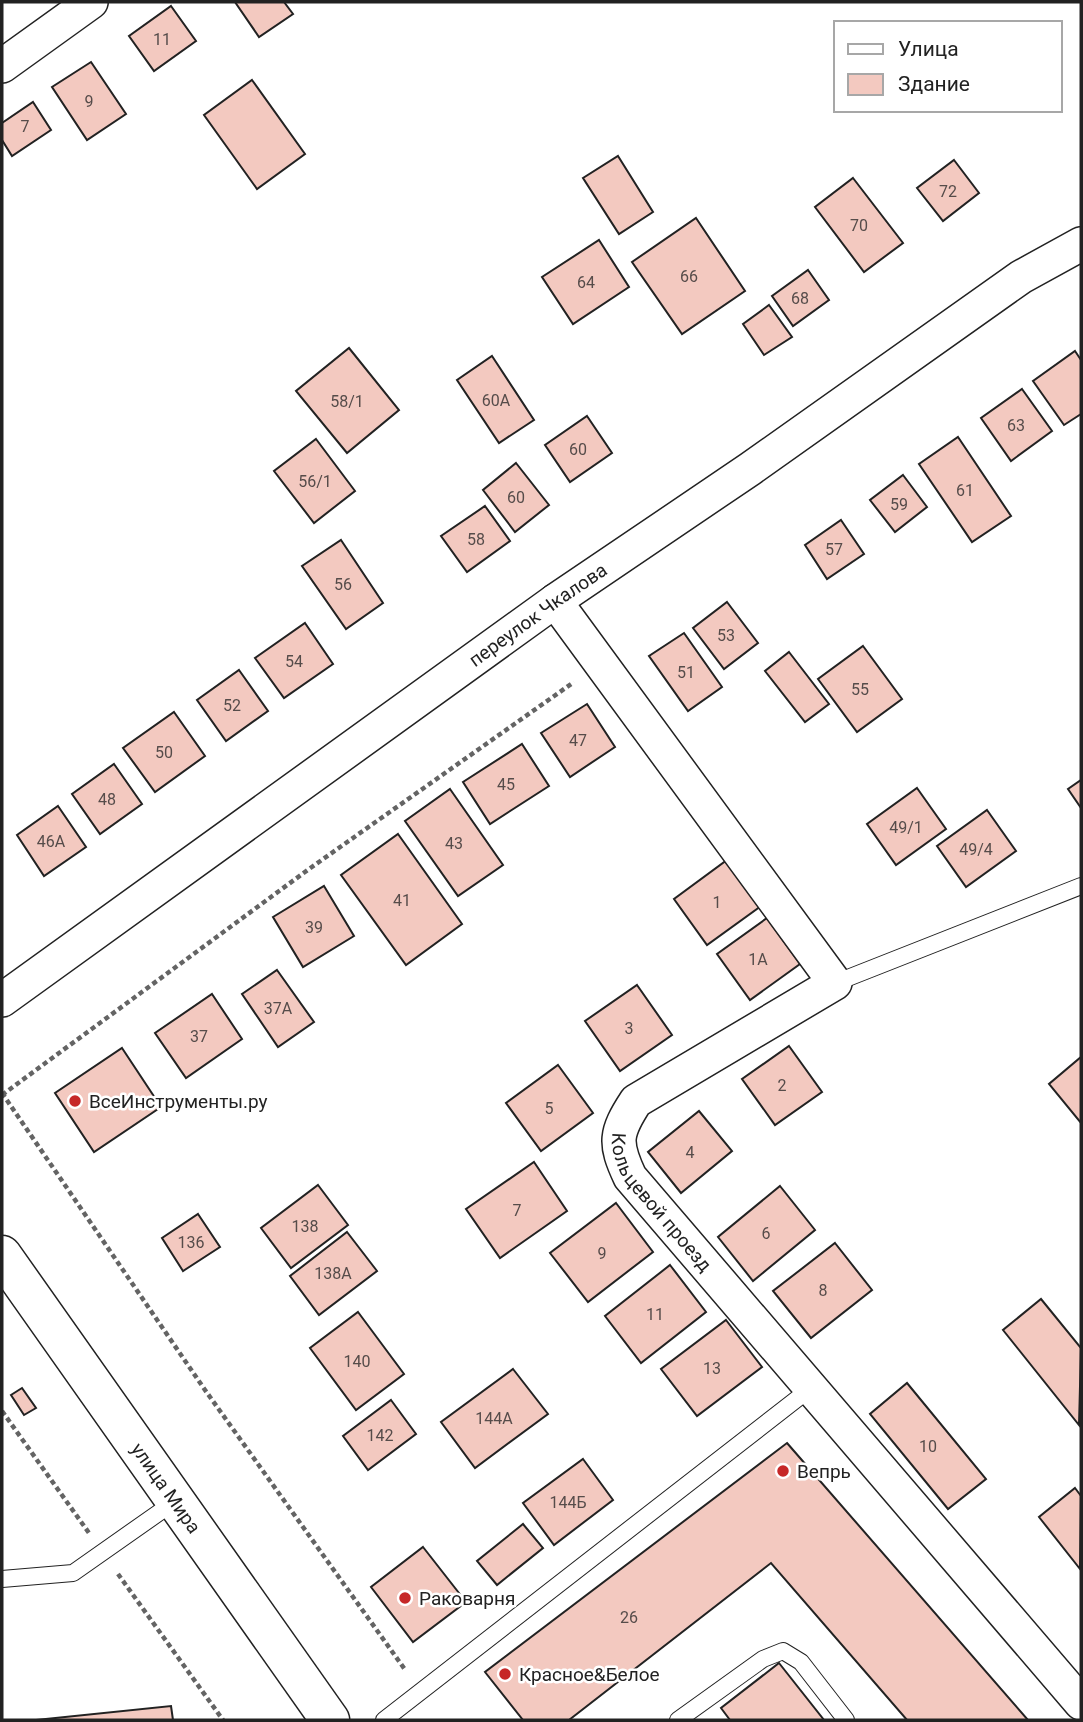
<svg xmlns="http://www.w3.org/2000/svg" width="1083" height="1722" font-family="Roboto,sans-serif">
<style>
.building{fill:#f3c9c0;stroke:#222;stroke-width:2}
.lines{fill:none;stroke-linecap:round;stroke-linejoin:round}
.lane-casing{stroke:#222;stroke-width:18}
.street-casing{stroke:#222;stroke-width:36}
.primary-casing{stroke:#222;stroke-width:41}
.path{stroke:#646464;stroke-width:4.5;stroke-dasharray:5 3.5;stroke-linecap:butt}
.lane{stroke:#fff;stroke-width:16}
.street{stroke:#fff;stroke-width:33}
.primary{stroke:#fff;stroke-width:38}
.poi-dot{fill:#c62828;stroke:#fff;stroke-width:2.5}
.labels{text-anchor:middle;stroke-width:5;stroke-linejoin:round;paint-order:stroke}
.number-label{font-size:16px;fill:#564c4a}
.street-label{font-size:19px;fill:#222;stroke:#fff}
.poi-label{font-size:19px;fill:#222;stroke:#fff;text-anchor:start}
</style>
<rect width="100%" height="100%" fill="#fff"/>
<!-- building -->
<g class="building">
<path d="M235,2H284L293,14L259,37Z"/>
<path d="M171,6L196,41L154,71L129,36Z"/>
<path d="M91,62L126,114L87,140L52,87Z"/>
<path d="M252,80L305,154L257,189L204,115Z"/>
<path d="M33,102L51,130L12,156L2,140V123Z"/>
<path d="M618,156L653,212L619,234L583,178Z"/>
<path d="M954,160L979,193L943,221L917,188Z"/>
<path d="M853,178L903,243L864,272L815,207Z"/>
<path d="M696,218L745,291L682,334L632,262Z"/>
<path d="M599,240L629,287L573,324L542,277Z"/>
<path d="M808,270L829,300L793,326L772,296Z"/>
<path d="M769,305L792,337L764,355L743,324Z"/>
<path d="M349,348L399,410L347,453L296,391Z"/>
<path d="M1075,351L1081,360V414L1064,425L1033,381Z"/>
<path d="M492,356L534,420L499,443L457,380Z"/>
<path d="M1022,389L1052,431L1011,461L981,418Z"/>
<path d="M587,416L612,453L570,482L545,445Z"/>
<path d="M958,437L1011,516L972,542L919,464Z"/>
<path d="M316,439L355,491L314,523L274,471Z"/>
<path d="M516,463L549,505L515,532L483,490Z"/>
<path d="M903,475L927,507L895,532L870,500Z"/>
<path d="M485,506L510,541L467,572L441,536Z"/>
<path d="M841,520L864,554L827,579L805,545Z"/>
<path d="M341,540L383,603L346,629L302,566Z"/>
<path d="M727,602L758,643L724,669L693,628Z"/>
<path d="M305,623L333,664L284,698L255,658Z"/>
<path d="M684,633L722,687L688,711L649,656Z"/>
<path d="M863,646L902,699L857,732L818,679Z"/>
<path d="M789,652L829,704L805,722L765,671Z"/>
<path d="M239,670L268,711L226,741L197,700Z"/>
<path d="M587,704L615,747L570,777L541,733Z"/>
<path d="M174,712L205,756L155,792L123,748Z"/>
<path d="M522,744L549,786L490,824L463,782Z"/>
<path d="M114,764L142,804L100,834L72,794Z"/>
<path d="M1081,780V808L1068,789Z"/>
<path d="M917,788L946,829L896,865L867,824Z"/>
<path d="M450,789L503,865L458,896L405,821Z"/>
<path d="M58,806L86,847L44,876L17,835Z"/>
<path d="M987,810L1016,851L966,887L937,846Z"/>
<path d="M398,834L462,924L406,965L341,875Z"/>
<path d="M727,860L761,906L707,945L674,899Z"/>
<path d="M324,886L354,936L303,967L273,917Z"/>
<path d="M767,918L800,964L750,1000L717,954Z"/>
<path d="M277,970L314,1022L278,1047L242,994Z"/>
<path d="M637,985L672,1035L620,1071L585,1021Z"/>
<path d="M212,994L242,1039L186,1078L155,1033Z"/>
<path d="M789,1046L822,1092L775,1125L742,1079Z"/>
<path d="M122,1048L161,1107L94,1152L55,1093Z"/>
<path d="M1081,1057V1123L1049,1084Z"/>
<path d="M558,1065L593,1113L541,1151L506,1103Z"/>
<path d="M699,1111L732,1151L681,1193L648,1152Z"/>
<path d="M534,1162L567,1211L500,1258L466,1209Z"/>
<path d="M318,1185L348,1225L291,1268L261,1228Z"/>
<path d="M780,1186L815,1230L753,1281L718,1237Z"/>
<path d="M616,1203L653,1252L588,1302L550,1253Z"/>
<path d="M198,1214L220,1247L183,1271L162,1238Z"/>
<path d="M347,1232L377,1271L319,1315L290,1276Z"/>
<path d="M835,1243L872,1290L811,1338L773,1291Z"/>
<path d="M670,1265L706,1312L641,1363L605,1316Z"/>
<path d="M1041,1299L1081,1348L1079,1425L1003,1330Z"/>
<path d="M358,1312L404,1374L356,1410L310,1348Z"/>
<path d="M726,1320L762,1367L697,1416L661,1369Z"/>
<path d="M513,1369L548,1414L475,1468L441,1422Z"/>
<path d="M907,1383L986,1479L948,1509L870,1414Z"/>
<path d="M22,1388L36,1408L24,1415L11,1395Z"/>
<path d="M391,1400L416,1434L368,1470L343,1436Z"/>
<path d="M787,1443L1028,1720H907L771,1563L569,1720H523L485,1672Z"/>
<path d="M583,1459L613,1500L554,1545L523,1503Z"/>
<path d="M1075,1488L1081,1496L1080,1569L1039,1517Z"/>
<path d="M523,1524L543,1548L497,1585L477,1561Z"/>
<path d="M423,1547L466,1602L413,1642L371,1587Z"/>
<path d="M779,1663L824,1720H730L721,1708Z"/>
<path d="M171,1706L173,1720H36Z"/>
</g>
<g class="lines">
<!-- lane casing -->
<g class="lane-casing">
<g id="lane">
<path d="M835,983L1081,886"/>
<path d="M2,1579L73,1573L174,1502"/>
<path d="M384,1720L811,1388"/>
<path d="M678,1720L763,1659L783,1651L801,1662L846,1720"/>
</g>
</g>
<!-- street casing -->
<g class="street-casing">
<g id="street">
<path d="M2,66L91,2"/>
<path id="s1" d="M555,601L835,983L636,1101C615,1133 614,1143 630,1177L1081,1703"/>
<path id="s2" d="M2,1000L555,601L750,469L1021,277L1081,244"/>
</g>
</g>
<!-- primary casing -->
<g class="primary-casing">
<g id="primary">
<path id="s3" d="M2,1255L330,1720"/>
</g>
</g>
<!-- path -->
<g class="path">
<path d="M2,1093L205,1390L406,1671"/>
<path d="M2,1095L309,869L574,682"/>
<path d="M2,1411L89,1533"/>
<path d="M118,1574L223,1720"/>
</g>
<!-- lane -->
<use href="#lane" class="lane"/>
<!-- street -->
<use href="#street" class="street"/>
<!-- primary -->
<use href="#primary" class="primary"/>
</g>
<!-- markers -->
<g class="poi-dot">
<circle cx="75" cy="1101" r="7"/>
<circle cx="783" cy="1471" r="7"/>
<circle cx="405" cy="1598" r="7"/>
<circle cx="505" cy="1674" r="7"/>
</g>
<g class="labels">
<!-- number labels -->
<g class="number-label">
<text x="162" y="45">11</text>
<text x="89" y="107">9</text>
<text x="25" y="132">7</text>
<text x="948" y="197">72</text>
<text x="859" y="231">70</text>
<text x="689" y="282">66</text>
<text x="586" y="288">64</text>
<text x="800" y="304">68</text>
<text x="496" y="406">60А</text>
<text x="347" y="407">58/1</text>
<text x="1016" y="431">63</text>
<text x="578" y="455">60</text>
<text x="315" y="487">56/1</text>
<text x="965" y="496">61</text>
<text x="516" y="503">60</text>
<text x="899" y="510">59</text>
<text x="476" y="545">58</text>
<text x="834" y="555">57</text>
<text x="343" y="590">56</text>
<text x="726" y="641">53</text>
<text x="294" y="667">54</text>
<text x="686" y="678">51</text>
<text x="860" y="695">55</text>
<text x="232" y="711">52</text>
<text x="578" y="746">47</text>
<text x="164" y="758">50</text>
<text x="506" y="790">45</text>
<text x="107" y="805">48</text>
<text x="906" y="833">49/1</text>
<text x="51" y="847">46А</text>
<text x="454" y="849">43</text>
<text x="976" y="855">49/4</text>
<text x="402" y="906">41</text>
<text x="717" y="908">1</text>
<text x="314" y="933">39</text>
<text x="758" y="965">1А</text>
<text x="278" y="1014">37А</text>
<text x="629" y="1034">3</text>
<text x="199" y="1042">37</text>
<text x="782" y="1091">2</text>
<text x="549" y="1114">5</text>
<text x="690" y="1158">4</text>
<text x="517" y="1216">7</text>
<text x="305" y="1232">138</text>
<text x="766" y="1239">6</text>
<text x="191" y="1248">136</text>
<text x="602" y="1259">9</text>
<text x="333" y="1279">138А</text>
<text x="823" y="1296">8</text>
<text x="655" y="1320">11</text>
<text x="357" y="1367">140</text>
<text x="712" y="1374">13</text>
<text x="494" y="1424">144А</text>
<text x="380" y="1441">142</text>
<text x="928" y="1452">10</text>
<text x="568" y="1508">144Б</text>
<text x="629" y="1623">26</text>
</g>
<!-- street labels -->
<g class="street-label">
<text dy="7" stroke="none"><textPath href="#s2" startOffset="660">переулок Чкалова</textPath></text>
<text dy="7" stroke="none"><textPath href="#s1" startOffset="824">Кольцевой проезд</textPath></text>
<text dy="7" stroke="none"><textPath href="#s3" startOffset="285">улица Мира</textPath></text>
</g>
<!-- poi labels -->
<g class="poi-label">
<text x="89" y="1108">ВсеИнструменты.ру</text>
<text x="797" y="1478">Вепрь</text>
<text x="419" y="1605">Раковарня</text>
<text x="519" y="1681">Красное&amp;Белое</text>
</g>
</g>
<!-- border -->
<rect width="1083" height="1722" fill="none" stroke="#222222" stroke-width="7"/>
<!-- legend -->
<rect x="834" y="21" width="228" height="91" fill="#ffffff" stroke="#a7a7a7" stroke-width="2"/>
<rect x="848" y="44" width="35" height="10" fill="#ffffff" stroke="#a7a7a7" stroke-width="2"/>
<text x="898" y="56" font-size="21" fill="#222222">Улица</text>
<rect x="848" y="74" width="35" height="21" fill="#f3c9c0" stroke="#a7a7a7" stroke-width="2"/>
<text x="898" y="91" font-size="21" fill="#222222">Здание</text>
</svg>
